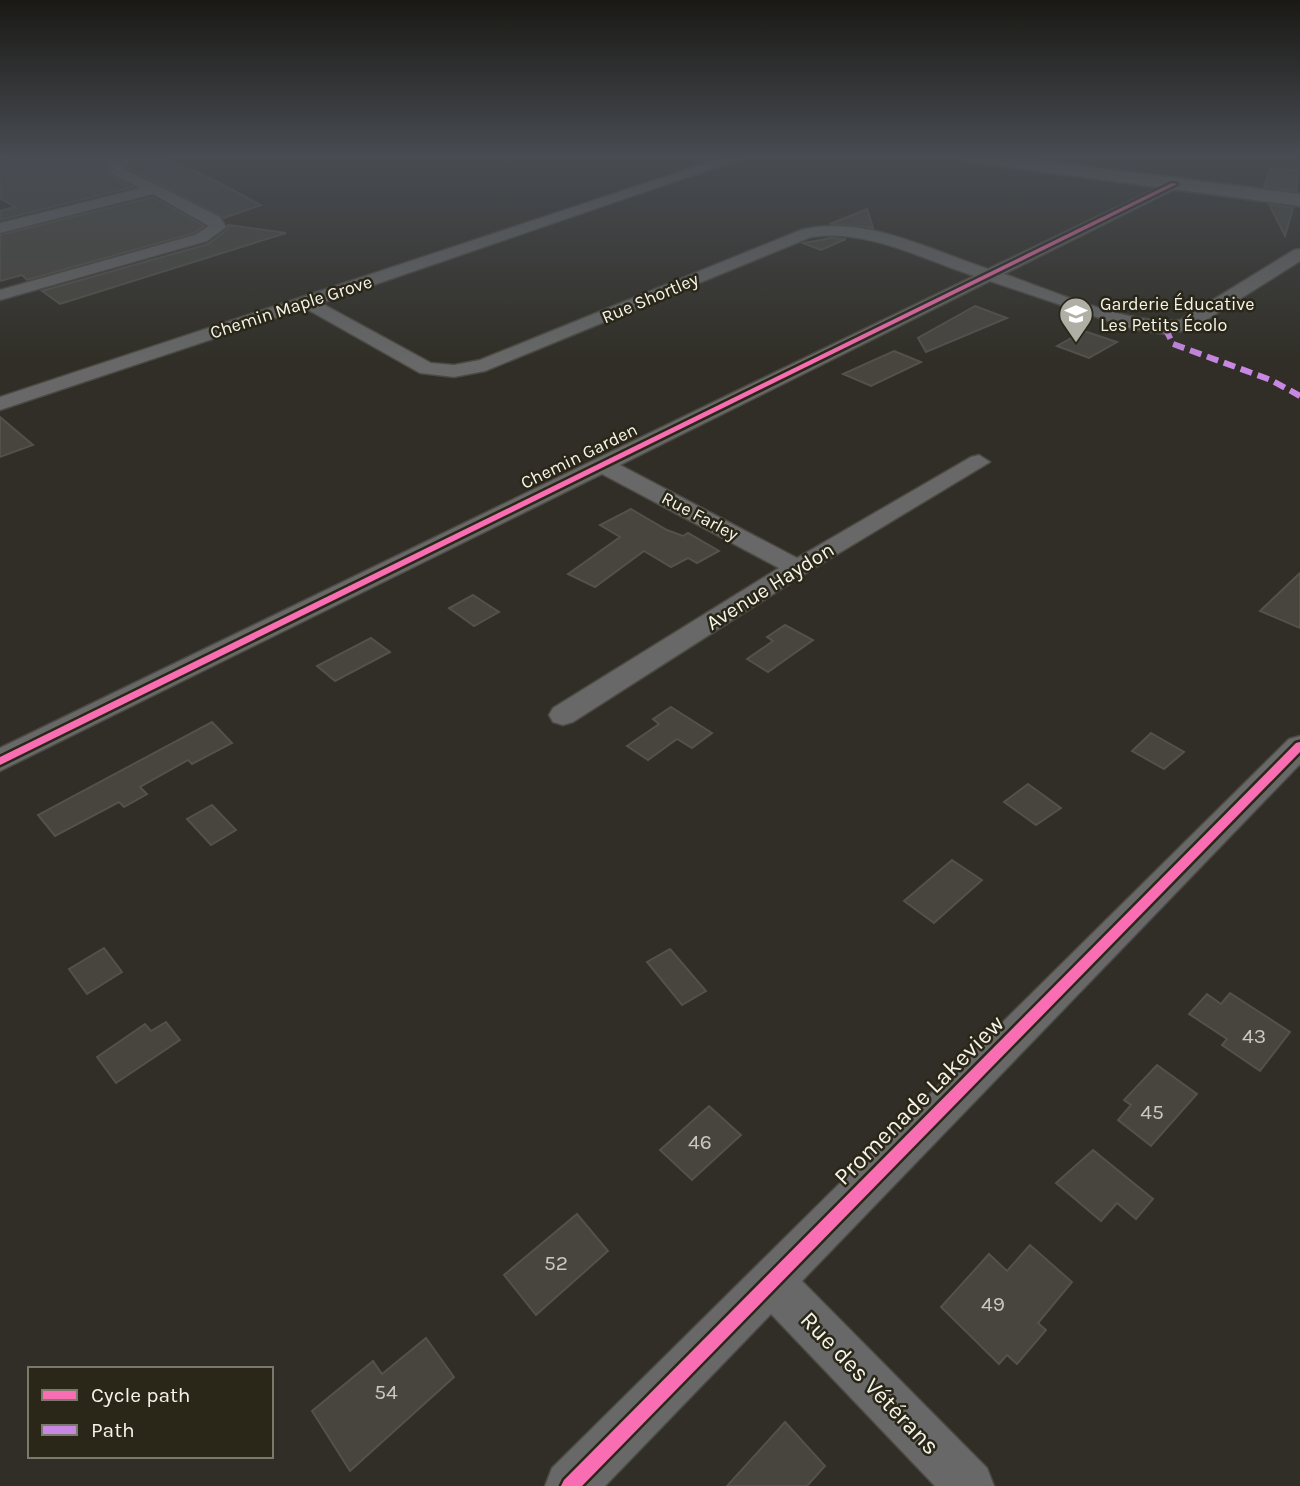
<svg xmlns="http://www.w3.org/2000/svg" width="1300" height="1486" font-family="Karla,sans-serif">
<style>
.building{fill:#47453e;stroke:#53514b;stroke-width:2}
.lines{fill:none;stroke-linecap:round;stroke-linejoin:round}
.street-casing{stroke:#4b4942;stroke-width:3}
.secondary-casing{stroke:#4b4942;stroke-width:4}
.street{fill:#676867;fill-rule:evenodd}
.secondary{fill:#6a6a68;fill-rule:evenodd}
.quiet{stroke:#c787e3;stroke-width:6;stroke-dasharray:12 6;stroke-linecap:butt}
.cycleway-casing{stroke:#2a2718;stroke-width:5}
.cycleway{fill:#f96db3;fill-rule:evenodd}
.labels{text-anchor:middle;stroke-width:5;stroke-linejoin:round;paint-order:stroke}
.far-street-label{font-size:18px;fill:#f5f4ea;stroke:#2a2718}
.far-poi-label{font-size:18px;fill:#f5f4ea;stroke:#2a2718;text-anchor:start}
.street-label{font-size:21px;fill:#f5f4ea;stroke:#2a2718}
.near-number-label{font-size:21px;fill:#cac8bf}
.near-street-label{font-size:24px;fill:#f5f4ea;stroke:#2a2718}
</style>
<rect width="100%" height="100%" fill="#302e26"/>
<!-- building -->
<g class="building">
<path d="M12,156L111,158L107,166L110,175L133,187L0,220V211L15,207L0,198V165Z"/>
<path d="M162,156L210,178L261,205L224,218L128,168L134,158Z"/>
<path d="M1271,168L1298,171L1296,191L1264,187Z"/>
<path d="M153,197L204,226L194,233L27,280L22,275L0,281V235Z"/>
<path d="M1269,204L1293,208L1285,236Z"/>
<path d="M867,209L873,228L830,224Z"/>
<path d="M228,225L286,233L60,304L42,291L208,244L228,229Z"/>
<path d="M831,238L846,239L821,250L803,243Z"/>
<path d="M975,306L1007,318L926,352L918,338Z"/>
<path d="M1084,331L1117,342L1089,358L1057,346Z"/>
<path d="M894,351L921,362L871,386L843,374Z"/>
<path d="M0,417L33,445L0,457Z"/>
<path d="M631,509L667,530L683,536L688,533L719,551L697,563L688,558L671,567L644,551L595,587L568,574L620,537L600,525Z"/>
<path d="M1300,573V628L1260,611Z"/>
<path d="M473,595L499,612L474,626L449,608Z"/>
<path d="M785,625L813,640L768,672L747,659L773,641L767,637Z"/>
<path d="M371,638L390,652L335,681L317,666Z"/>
<path d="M671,707L712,733L692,748L677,739L648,760L627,746L659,724L653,719Z"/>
<path d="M212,722L232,743L192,764L188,760L140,787L147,794L124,807L119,802L55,836L38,815Z"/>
<path d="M1151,733L1184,752L1164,769L1132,751Z"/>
<path d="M1028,784L1061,808L1036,825L1004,802Z"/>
<path d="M212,805L236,830L211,845L187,819Z"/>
<path d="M952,860L982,880L934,923L904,901Z"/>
<path d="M104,948L122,972L87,994L69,969Z"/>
<path d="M670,949L706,991L682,1005L647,962Z"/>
<path d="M1230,993L1290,1032L1260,1071L1222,1045L1227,1039L1189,1014L1207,994L1221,1004Z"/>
<path d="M166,1022L180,1040L116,1083L97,1057L145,1024L151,1031Z"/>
<path d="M1157,1065L1197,1094L1151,1146L1118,1120L1131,1105L1124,1100Z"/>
<path d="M709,1106L741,1135L692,1180L660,1150Z"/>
<path d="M1093,1150L1153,1199L1136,1219L1117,1203L1101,1221L1056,1183Z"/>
<path d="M577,1214L608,1251L536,1315L504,1275Z"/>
<path d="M1030,1245L1072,1282L1038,1323L1046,1330L1017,1364L1007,1355L999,1364L941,1307L989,1254L1007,1271Z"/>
<path d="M426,1338L454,1377L350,1471L312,1411L373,1361L382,1374Z"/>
<path d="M785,1422L825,1466L807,1486H727Z"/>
</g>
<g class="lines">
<!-- street casing -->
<g class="street-casing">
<g id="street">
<path d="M117,156H132L124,169L220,217L226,227L207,241L0,300V290L195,235L209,226L153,194L0,233V223L141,188L112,174L109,165Z"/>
<path d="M728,156H749L321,303L431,363L454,365L480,360L801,230C863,214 930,250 988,269L1174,180L1181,184L1179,187L1004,274C1051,290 1133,327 1180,320L1294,250L1300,249V261L1192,329L1165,334L1129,328L990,281L620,465L797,558L971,457L979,455L990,462L806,573L573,722L563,725L553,722L549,715L553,708L779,568L602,474L0,771V748L974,276C923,259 865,228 811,237L485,371L454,377L420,373L305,308L0,410V397Z"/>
<path d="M1300,736V764L802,1281L987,1468L994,1486H935L771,1314L605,1486H545L552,1468L1289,739Z"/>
</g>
</g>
<!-- secondary casing -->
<g class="secondary-casing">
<path id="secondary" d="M954,156H1005L1300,194V206L963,161Z"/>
</g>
<!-- street -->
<use href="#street" class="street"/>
<!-- secondary -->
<use href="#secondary" class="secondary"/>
<!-- quiet -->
<path class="quiet" d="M1165,328L1173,344L1271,380L1300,396"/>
<!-- cycleway casing -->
<g class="cycleway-casing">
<g id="cycleway">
<path d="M1172,183L1177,184L0,765V757Z"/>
<path d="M1300,742V752L582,1486H561L564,1480L1296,743Z"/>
</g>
</g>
<!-- cycleway -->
<use href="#cycleway" class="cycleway"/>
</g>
<!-- sky -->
<linearGradient id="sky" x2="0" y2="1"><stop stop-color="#1a1915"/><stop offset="0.43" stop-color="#484c52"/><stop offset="1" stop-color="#484c52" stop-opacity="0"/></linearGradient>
<rect width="1300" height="364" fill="url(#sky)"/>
<!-- icons -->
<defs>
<g id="school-pin" transform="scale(1.75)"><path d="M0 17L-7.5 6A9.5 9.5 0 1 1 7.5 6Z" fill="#b0afa5" stroke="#2a2718"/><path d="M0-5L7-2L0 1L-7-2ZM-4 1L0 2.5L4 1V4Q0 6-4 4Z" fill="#fff"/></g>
</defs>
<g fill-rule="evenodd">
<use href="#school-pin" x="1076" y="314"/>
</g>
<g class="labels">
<!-- far-street labels -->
<g class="far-street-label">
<text transform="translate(650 298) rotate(-23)" y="6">Rue Shortley</text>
<text transform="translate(291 307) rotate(-18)" y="6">Chemin Maple Grove</text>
<text transform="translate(579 456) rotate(-26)" y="6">Chemin Garden</text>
<text transform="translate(700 516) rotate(28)" y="6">Rue Farley</text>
</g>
<!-- far-poi labels -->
<g class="far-poi-label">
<text x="1100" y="310">Garderie Éducative<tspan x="1100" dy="21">Les Petits Écolo</tspan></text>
</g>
<!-- street labels -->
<g class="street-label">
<text transform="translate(770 586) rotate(-32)" y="7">Avenue Haydon</text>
</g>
<!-- near-number labels -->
<g class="near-number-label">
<text x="1254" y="1043">43</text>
<text x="1152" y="1119">45</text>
<text x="700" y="1149">46</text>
<text x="556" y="1270">52</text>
<text x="993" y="1311">49</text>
<text x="386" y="1399">54</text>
</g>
<!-- near-street labels -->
<g class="near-street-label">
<text transform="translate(919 1100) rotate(-45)" y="8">Promenade Lakeview</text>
<text transform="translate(870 1383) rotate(46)" y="8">Rue des Vétérans</text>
</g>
</g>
<!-- legend -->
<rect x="28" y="1367" width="245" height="91" fill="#2a2718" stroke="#7b796c" stroke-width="2"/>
<rect x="42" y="1390" width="35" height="10" fill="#f96db3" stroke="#7b796c" stroke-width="2"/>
<text x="91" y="1402" font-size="21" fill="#f5f4ea">Cycle path</text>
<rect x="42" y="1425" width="35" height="10" fill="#c787e3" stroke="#7b796c" stroke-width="2"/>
<text x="91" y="1437" font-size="21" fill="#f5f4ea">Path</text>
</svg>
